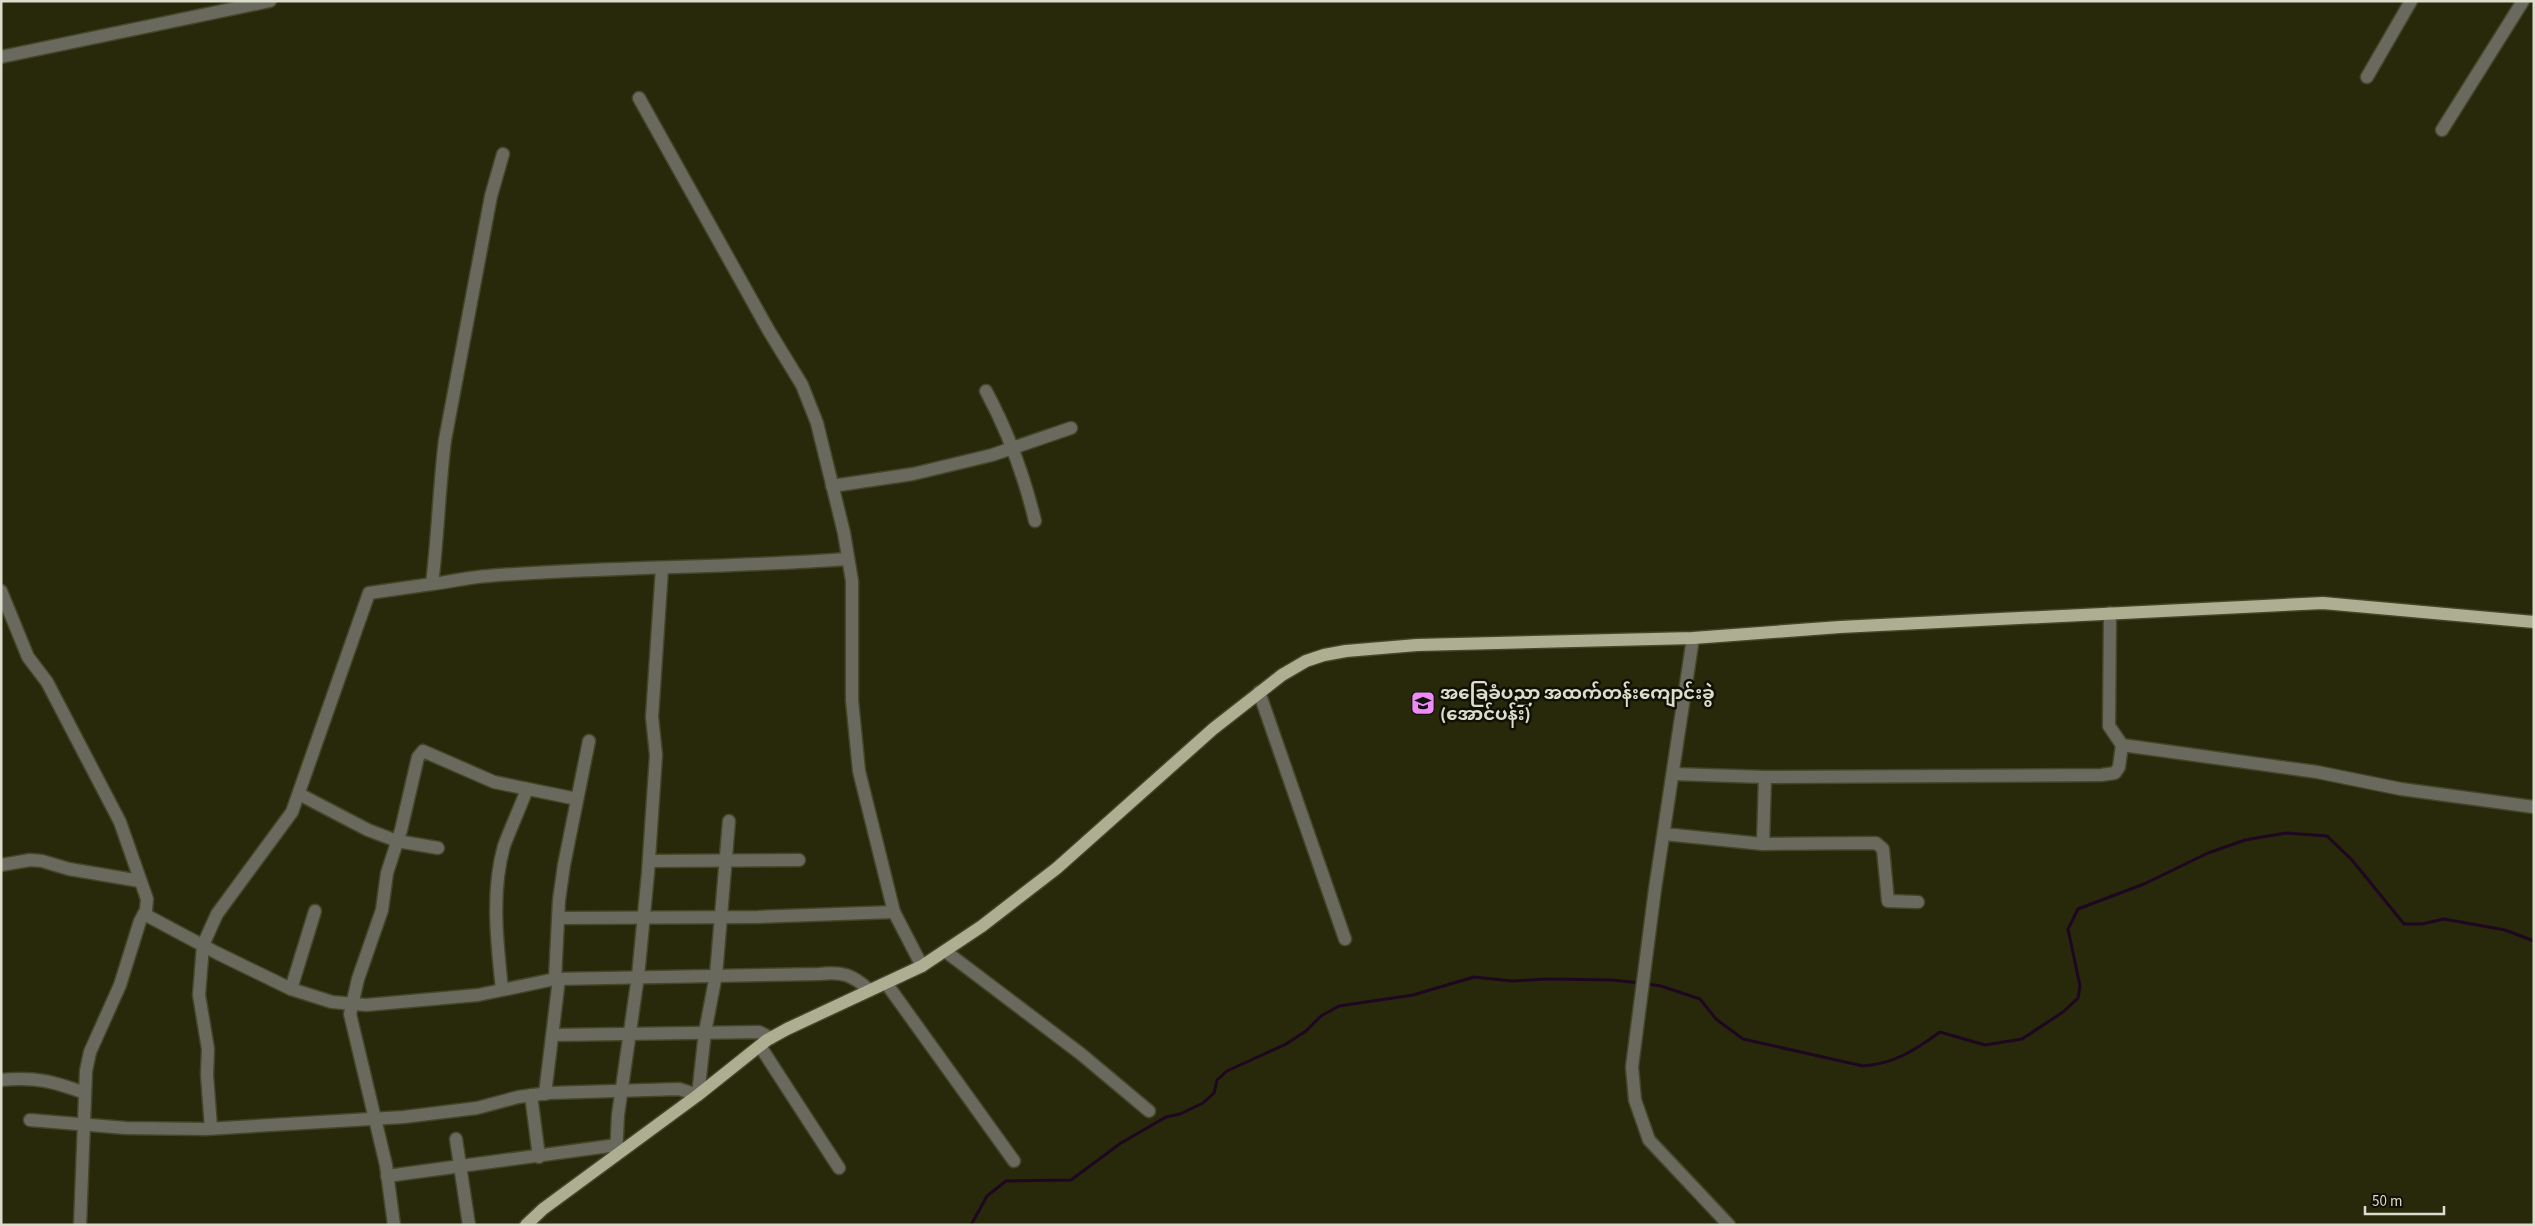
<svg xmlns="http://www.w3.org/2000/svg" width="2535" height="1226" font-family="'Source Sans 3','Noto Sans Myanmar',sans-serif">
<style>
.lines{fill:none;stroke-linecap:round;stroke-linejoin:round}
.stream{stroke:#1f0721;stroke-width:3}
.minor-casing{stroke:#45452a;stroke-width:15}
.major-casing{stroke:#45452a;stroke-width:15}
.minor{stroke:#696a5d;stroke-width:12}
.major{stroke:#adae92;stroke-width:12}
.labels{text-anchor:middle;stroke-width:5;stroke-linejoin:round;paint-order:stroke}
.poi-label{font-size:18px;font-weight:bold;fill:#dcddcc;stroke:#101005;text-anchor:start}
</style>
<rect width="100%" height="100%" fill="#28280b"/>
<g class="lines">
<!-- stream -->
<g class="stream">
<path d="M1647,984L1661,986L1700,999L1716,1019L1743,1039L1863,1066C1894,1064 1915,1050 1940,1032L1985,1045L2022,1039L2063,1012L2078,998L2080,986L2068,929L2078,909L2144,884L2208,853L2245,840L2286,833L2327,836L2352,860L2404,924H2422L2444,919L2505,930L2534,941"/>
<path d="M971,1225L987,1196L1006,1181L1071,1180L1121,1143L1166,1117L1180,1114L1203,1103L1214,1093L1217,1080L1227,1071L1286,1044L1306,1031L1321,1016L1339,1006L1413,995L1474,977L1512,981L1548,979L1612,980L1641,983"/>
</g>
<!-- minor casing -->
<g class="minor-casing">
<g id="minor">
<path d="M1,57L270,1"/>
<path d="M2367,77L2411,1"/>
<path d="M639,98L769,331L802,385L817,423L844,533L852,581V700L859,771L894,912L922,966"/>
<path d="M2442,130L2523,1"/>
<path d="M986,391C1008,432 1024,475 1035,521"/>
<path d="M832,486L913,474L992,455L1071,428"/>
<path d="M432,584C450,582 469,577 488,576C608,566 728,568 848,559"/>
<path d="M1,591L28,657L47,682L120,822L147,899L146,910L140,921L120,985L90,1052L86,1071L80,1225"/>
<path d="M2110,613L2109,726L2122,745L2317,772L2401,789L2534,807"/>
<path d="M1693,638L1655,889L1632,1067L1635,1100L1649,1140L1729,1225"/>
<path d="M1259,692L1345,939"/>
<path d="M1674,774L1765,777L2101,775L2115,773L2119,767L2122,745"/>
<path d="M299,794L368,830L397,841L438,848"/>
<path d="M1664,834L1763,844L1876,843L1883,849L1888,901L1918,902"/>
<path d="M1763,844L1765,777"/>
<path d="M649,861L799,860"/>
<path d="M1,865L30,860L42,861L69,869L140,881"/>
<path d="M144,914L217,953L291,989L332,1002L366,1005L478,995L555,979L819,974C842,971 853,975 869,990"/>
<path d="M558,918L758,917L894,912"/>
<path d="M945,951L1081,1054L1149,1111"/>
<path d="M555,979L559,900L564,865L589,741"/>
<path d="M886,983L1014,1161"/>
<path d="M291,989L315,911"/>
<path d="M502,989C497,943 491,891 504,846C511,827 520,808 527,789"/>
<path d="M553,1035L759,1032L771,1038"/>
<path d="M760,1046L839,1168"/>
<path d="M1,1080C37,1077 52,1081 85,1093"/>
<path d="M545,1094L559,979"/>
<path d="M531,1095L539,1157"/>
<path d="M30,1120L126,1128L206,1129L404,1117L477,1108L518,1097L549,1093L679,1089L698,1095L705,1032L716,975L729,821"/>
<path d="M211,1128L207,1075L208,1049L199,995L203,945L217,914L292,812L369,593L432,584C438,536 439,488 445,440L491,196L503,154"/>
<path d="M456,1139L469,1225"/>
<path d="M616,1155L618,1115L638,976L648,873L656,755L652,717L662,568"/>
<path d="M387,1176L617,1145"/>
<path d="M394,1225L386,1165L350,1014L358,979L382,910L387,873L401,830L418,757L423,751L494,782L577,799"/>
</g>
</g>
<!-- major casing -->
<g class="major-casing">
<path id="major" d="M526,1225L543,1209L698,1095L767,1040L787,1029L922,966L982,926L1057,868L1213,729L1282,675L1306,661L1324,655L1346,651L1417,645L1693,638L1840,627L2323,603L2534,622"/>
</g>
<!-- minor -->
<use href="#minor" class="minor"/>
<!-- major -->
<use href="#major" class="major"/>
</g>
<!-- icons -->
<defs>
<g id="school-square" transform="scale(1.25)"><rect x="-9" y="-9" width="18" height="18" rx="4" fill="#ef8bf6" stroke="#101005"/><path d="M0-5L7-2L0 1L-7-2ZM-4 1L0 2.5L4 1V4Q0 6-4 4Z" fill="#111"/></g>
</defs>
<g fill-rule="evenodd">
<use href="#school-square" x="1423" y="703"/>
</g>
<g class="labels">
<!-- poi labels -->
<g class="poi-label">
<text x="1440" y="699">အခြေခံပညာ အထက်တန်းကျောင်းခွဲ<tspan x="1440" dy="21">(အောင်ပန်း)</tspan></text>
</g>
</g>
<!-- border -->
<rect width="2535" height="1226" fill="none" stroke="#dcddcc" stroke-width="5"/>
<!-- scale -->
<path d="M2365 1206v8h79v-8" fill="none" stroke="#dcddcc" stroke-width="2.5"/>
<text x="2372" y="1206" font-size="15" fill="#dcddcc" stroke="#101005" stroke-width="4" paint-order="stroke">50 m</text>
</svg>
